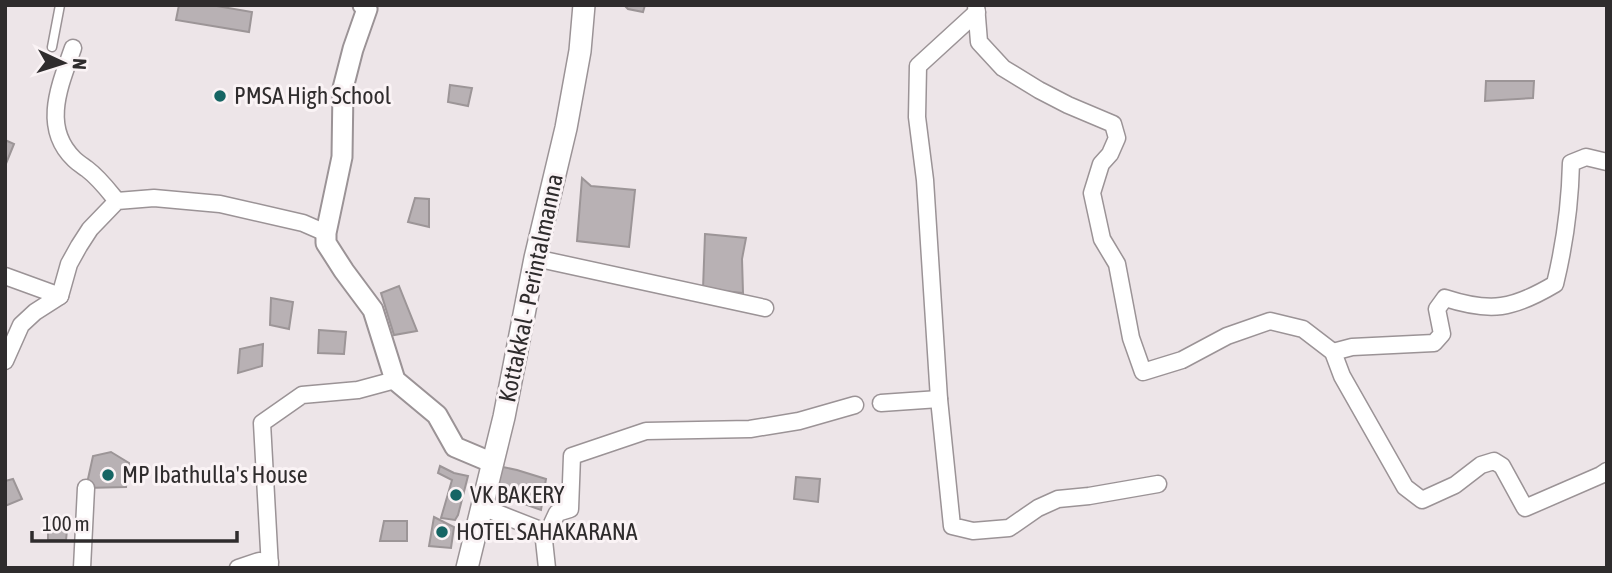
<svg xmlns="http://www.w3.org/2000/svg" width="1612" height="573" font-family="'Asap Condensed',sans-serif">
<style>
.building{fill:#b8b1b4;stroke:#9c9597;stroke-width:2}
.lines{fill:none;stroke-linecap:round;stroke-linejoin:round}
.service-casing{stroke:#9b9396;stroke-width:11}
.minor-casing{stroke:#9b9396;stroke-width:19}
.tertiary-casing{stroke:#9b9396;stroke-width:23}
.secondary-casing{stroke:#9b9396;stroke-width:24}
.service{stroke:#fff;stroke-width:8}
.minor{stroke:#fff;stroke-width:16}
.tertiary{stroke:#fff;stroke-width:19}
.secondary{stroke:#fff;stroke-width:21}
.poi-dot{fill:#166564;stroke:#faf3f5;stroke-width:2.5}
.labels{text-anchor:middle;stroke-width:6;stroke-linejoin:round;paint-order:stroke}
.poi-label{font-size:24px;fill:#2f2c2d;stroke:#faf3f5;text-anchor:start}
.street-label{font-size:24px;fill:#2f2c2d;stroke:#faf3f5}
</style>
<rect width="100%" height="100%" fill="#ede5e8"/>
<!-- building -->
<g class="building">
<path d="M179,5H211L252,12L249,32L176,20Z"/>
<path d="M624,5H645L643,12L628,9Z"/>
<path d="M1486,81H1534L1533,98L1485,101Z"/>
<path d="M450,85L472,88L468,106L448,102Z"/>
<path d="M5,140L14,144L5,166Z"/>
<path d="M582,178L591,186L635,190L629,247L577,241Z"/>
<path d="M415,198L429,199V227L408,222Z"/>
<path d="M705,234L746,238L742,259L743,293L703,289Z"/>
<path d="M399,286L417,331L394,335L381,293Z"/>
<path d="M271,298L293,302L289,329L270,325Z"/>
<path d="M319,330L346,332L344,354L318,353Z"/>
<path d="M263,344L262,366L238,373L240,349Z"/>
<path d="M111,452L129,463L126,487L86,488L93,456Z"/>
<path d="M440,466L454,473L468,476L458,515L455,520L441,518L452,480L438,473Z"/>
<path d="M498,466L517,470L546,479L541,510L493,493Z"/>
<path d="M796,477L820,479L818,502L794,499Z"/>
<path d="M13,479L22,499L5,506V481Z"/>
<path d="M434,517L454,527L451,548L429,546Z"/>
<path d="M48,520H68L66,540H48Z"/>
<path d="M384,521H407V541H380Z"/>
</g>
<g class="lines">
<!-- service casing -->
<g class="service-casing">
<path id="service" d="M52,47L60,5"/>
</g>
<!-- minor casing -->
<g class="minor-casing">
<g id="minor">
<path d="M976,5L979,42L1003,68L1039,90L1068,105L1113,124L1117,138L1110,154L1101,164L1092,193L1102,239L1117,264L1131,338L1143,372L1182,360L1227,336L1270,321L1303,329L1333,352L1342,376L1405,487L1422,500L1455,485L1481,465L1494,461L1502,466L1525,508L1601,475L1607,471"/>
<path d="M977,12L918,66L917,117L925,180L939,399L952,526L973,531L1009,528L1038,508L1058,499L1089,496L1158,484"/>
<path d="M73,48C60,85 41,127 74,159C78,163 83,166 87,169C99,178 108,190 117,201"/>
<path d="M535,258L765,308"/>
<path d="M5,276L60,296"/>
<path d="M1333,352L1352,347L1434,343L1442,334L1437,309L1445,298C1491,313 1513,309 1555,284C1565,243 1570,206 1571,163L1586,157L1607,162"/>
<path d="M5,361L21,325L35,312L60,296L69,264L79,246L90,229L117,201L154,198L220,204L303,223L326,233"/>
<path d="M881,403L939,399"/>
<path d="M482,507L543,531L547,568"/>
<path d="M543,531L550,528L557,513L570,509L572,456L646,431L750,429L799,421L855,405"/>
<path d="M82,568L86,488"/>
<path d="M238,568L259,561L270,562"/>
<path d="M270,568L262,423L302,395L358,390L395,380"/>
</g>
</g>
<!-- tertiary casing -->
<g class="tertiary-casing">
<path id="tertiary" d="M363,5L367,9L353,49L343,88L342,157L326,233V243L344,271L373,310L395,380L437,415L455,447L493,463"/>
</g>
<!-- secondary casing -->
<g class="secondary-casing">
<path id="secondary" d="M467,568L504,417L535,258L566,128L580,51L584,5"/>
</g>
<!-- service -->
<use href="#service" class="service"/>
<!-- minor -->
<use href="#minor" class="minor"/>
<!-- tertiary -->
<use href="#tertiary" class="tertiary"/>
<!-- secondary -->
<use href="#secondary" class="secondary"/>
</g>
<!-- markers -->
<g class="poi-dot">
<circle cx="220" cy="96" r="7"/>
<circle cx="108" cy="475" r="7"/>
<circle cx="456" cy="495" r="7"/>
<circle cx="442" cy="532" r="7"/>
</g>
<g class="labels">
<!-- poi labels -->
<g class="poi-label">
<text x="234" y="104">PMSA High School</text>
<text x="122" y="483">MP Ibathulla's House</text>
<text x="470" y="503">VK BAKERY</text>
<text x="456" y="540">HOTEL SAHAKARANA</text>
</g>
<!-- street labels -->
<g class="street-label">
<text transform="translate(531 288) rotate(-78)" y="8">Kottakkal - Perintalmanna</text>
</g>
</g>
<!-- border -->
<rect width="1612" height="573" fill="none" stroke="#2f2c2d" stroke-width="14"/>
<!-- north arrow -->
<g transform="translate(63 63) rotate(94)" stroke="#faf3f5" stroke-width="5" paint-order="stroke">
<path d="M0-5L12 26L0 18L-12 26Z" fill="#2f2c2d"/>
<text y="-10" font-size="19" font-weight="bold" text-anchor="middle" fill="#2f2c2d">N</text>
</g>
<!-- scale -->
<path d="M32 531v10h205v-10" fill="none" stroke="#2f2c2d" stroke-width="3.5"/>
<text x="42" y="531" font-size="21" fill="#2f2c2d" stroke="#faf3f5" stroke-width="5" paint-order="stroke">100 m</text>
</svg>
